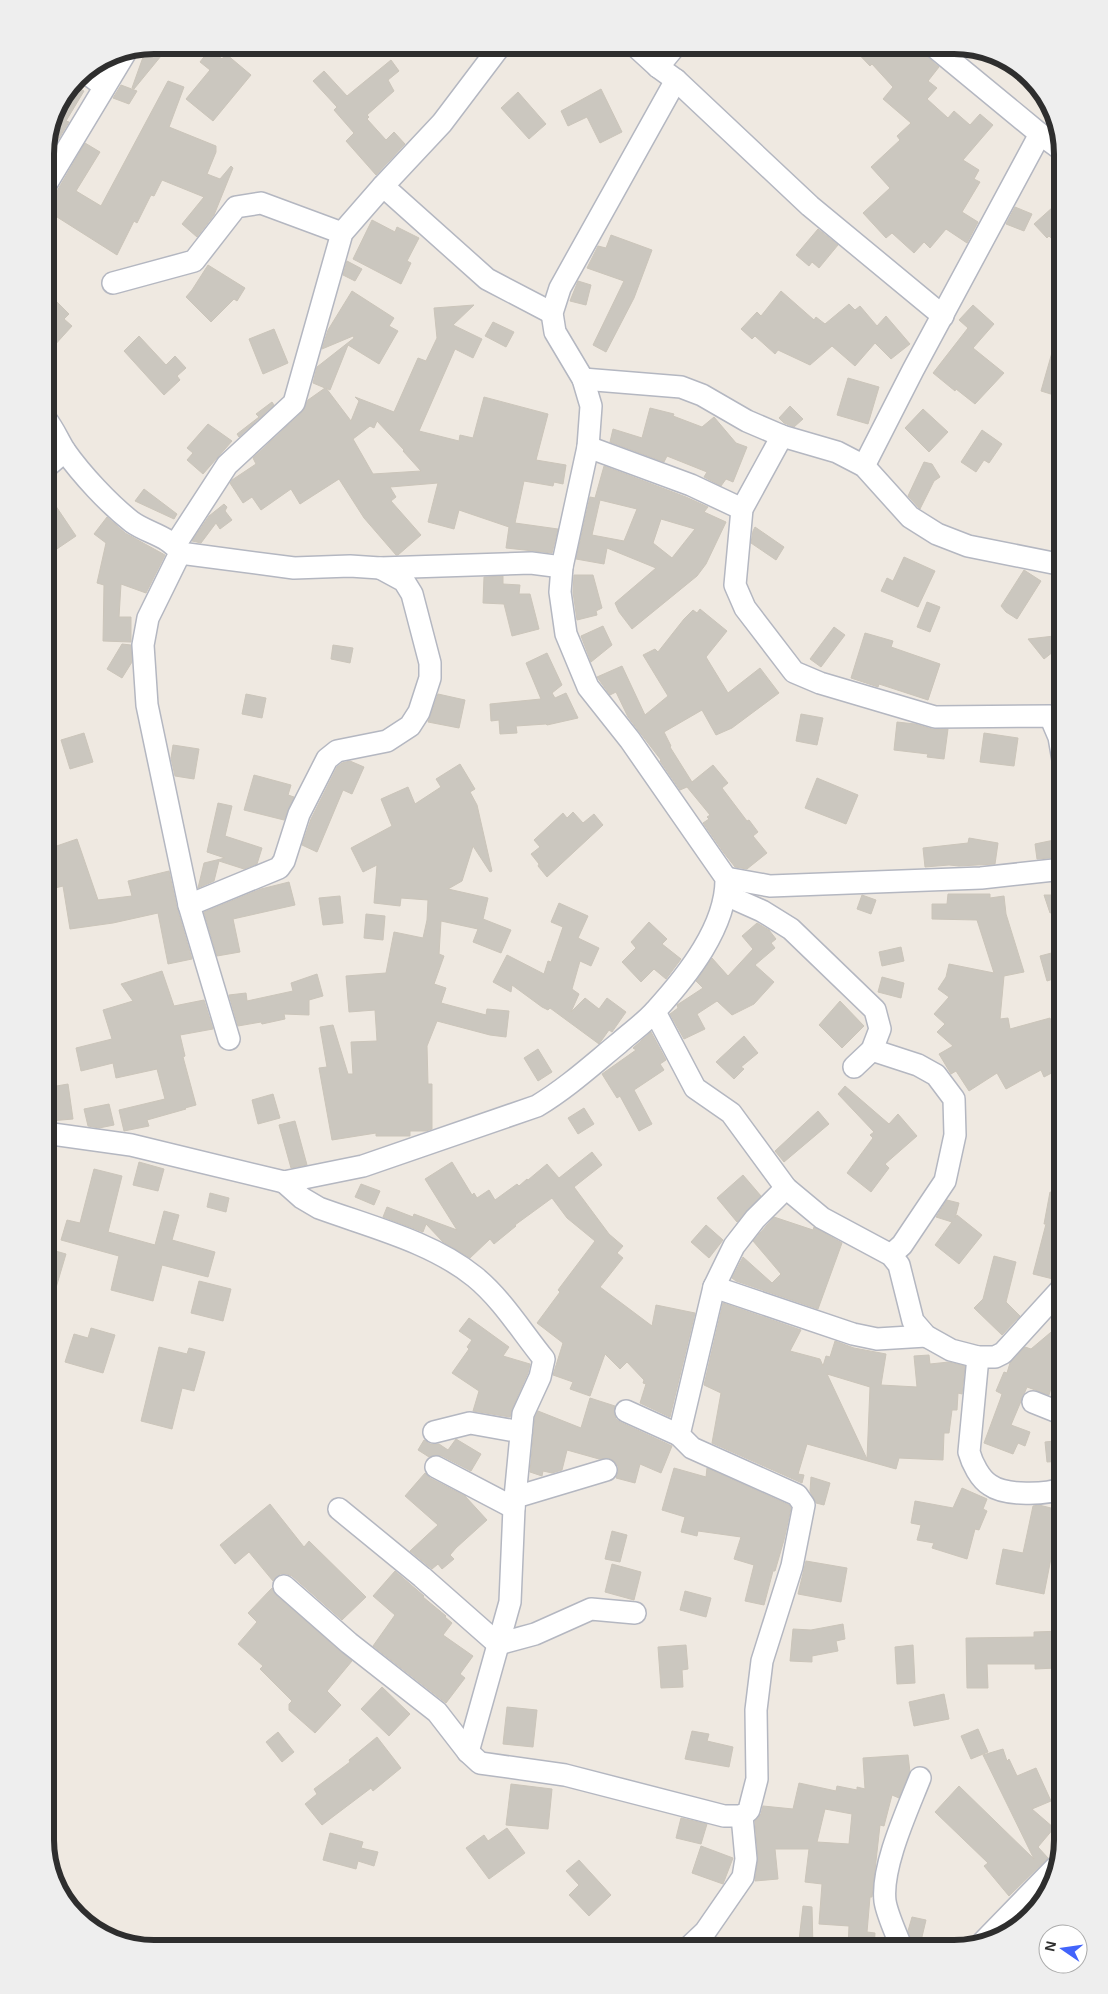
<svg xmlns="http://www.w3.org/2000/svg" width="1108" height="1994" font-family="Helvetica,sans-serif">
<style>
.building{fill:#cbc7bf;stroke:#cbc5ba;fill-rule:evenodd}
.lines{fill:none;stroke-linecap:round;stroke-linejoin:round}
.minor-casing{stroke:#b4b7c1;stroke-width:24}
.minor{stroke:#fff;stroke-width:21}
.rim{fill:none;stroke:#2e2e2e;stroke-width:6}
</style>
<rect width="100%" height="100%" fill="#efe9e1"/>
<!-- building -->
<g class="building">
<path d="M154,45H170L134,89L132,88L147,46Z"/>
<path d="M850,45H920L924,54L939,67L928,81L937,88L927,99L948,118L954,111L970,125L980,114L993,125L963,160L979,170L974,179L980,182L962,212L978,222L967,243L946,229L930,248L924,242L914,253L892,233L886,238L863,213L890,188L871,167L900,140L897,136L911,123L883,99L893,87L872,64L870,66Z"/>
<path d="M210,49L222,59L226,54L251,75L213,121L186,99L210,70L200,62Z"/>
<path d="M391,60L399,71L388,80L394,91L367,115L369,117L367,119L386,140L394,132L405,144L376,175L346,141L354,133L334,110L337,107L313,81L324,71L347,96Z"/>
<path d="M168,81L184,87L169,127L216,146V152L207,174L220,179L231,166L233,168L214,215L197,237L182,224L204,197L162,180L154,196L151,195L137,223L134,221L117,255L46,210L85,143L100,152L76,191L101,206Z"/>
<path d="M72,84L84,91L66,121L69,122L45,161V147L53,114Z"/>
<path d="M121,85L137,91L129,104L113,98Z"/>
<path d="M601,89L622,132L600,143L587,117L568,126L561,111Z"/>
<path d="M518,92L546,124L529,139L501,108Z"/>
<path d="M1015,207L1032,214L1024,231L1006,224Z"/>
<path d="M1053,207L1063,218V249L1049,236L1047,238L1034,224Z"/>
<path d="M372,220L395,232L397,227L419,238L407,261L411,263L401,284L353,259Z"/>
<path d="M818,229L838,245L819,268L812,262L809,266L796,255Z"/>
<path d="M611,235L652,250L634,298L606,352L593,345L624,281L587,268L598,246L606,248Z"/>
<path d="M347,261L362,269L355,281L343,275Z"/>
<path d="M208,265L245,288L237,301L234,299L211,322L186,297L192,290Z"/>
<path d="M578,281L591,285L586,305L570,301Z"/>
<path d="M352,291L394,318L389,326L398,331L379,364L348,345L330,390L326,388L351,421L359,401L355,397L394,412L418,358L426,361L437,338L434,308L474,305L453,325L482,339L473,358L455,349L419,431L459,441L460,435L473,438L484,397L548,414L536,460L566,465L563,484L554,482L553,486L524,481L515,523L558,529L552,553L506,548L509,527L459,510L454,529L428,522L438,483L390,487L396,497L391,501L421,535L398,555H396L364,518L339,479L300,504L291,489L261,510L252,497L243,503L230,483L232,480L256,464L253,458L302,412L308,400L325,388L313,383L317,367L354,338L353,336L322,349L328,330ZM377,421L404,450L403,451L421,471L373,474L353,439L370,426L374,428Z"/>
<path d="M781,291L814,320L816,317L825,324L849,304L855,310L860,306L877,326L886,316L910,344L891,359L875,343L855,366L832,346L810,365L778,350L775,354L755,336L752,339L741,329L757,312L761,316Z"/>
<path d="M57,302L69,314L64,319L72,326L53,347L45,339V314Z"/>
<path d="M973,305L994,324L973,348L1004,373L975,404L956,389L955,391L933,373L968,328L959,320Z"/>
<path d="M493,322L514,332L506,347L485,336Z"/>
<path d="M1059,328L1063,329V372L1060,376L1054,395L1041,391Z"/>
<path d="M274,329L288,363L263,374L249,339Z"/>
<path d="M139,336L166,365L175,356L186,368L177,376L180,380L164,395L124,351Z"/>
<path d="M848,378L879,387L868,424L837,415Z"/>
<path d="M272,402L274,405L239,437L237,434L259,417L256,414Z"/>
<path d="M790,406L803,419L794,427L784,423L779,418Z"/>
<path d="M650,408L674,414L673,416L702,427L714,417L736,443L747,447L733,482L726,479L721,486L704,477L707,472L667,456L664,462L610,442L613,429L642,438Z"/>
<path d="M923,409L948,432L929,452L905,428Z"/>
<path d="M208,424L232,441L203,474L187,460L193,453L187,448Z"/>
<path d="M982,430L1002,444L989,463L984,460L976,472L961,462Z"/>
<path d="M924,462L932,464L940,477L934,481L920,509L908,496Z"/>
<path d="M604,466L686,497L708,507L704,512L726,522L706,564L697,576L632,629L619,612L615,603L656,568L607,548L604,564L576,559L590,497L595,498ZM600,500L637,509L624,541L592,535ZM661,519L695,529L672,558L653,543Z"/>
<path d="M144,489L177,514L174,519L135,501Z"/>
<path d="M45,490L76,536L45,557Z"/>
<path d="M224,504L227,507L225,511L232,520L220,529L216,523L201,543L192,541L209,516Z"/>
<path d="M107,517L125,533L165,555L146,593L121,584L119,617H131V642L103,641L104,585L97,583L106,543L94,534Z"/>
<path d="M755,527L784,547L776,560L751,543L753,531Z"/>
<path d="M904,557L935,571L918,607L881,591L887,578L893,581Z"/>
<path d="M1024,570L1041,581L1017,619L1006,612L1001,606Z"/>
<path d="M574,575H593L602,608L596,611L597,615L577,620L573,592Z"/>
<path d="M503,576V584L520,585L519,594H530L539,629L512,636L504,604L483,603L484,577Z"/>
<path d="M927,602L940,607L930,632L917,627Z"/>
<path d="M700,609L727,631L706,657L728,693L760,668L779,693L732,728L716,735L702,710L664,732L671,746L670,747L692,782L713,765L728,783L722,788L747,821L749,820L758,832L753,836L767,853L747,869L735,867L724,853L703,823L709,819L707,817L710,815L687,787L680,790L660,761L661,760L628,717L616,692L610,695L597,677L622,666L645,715L668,696L643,655L655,649L658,652L684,619L693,610L697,613Z"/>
<path d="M603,626L612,645L591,662L581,636Z"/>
<path d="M834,627L845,635L821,667L810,659Z"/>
<path d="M865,633L893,641L891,647L940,664L928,700L879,684L878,687L851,678Z"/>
<path d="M1063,635V644L1044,659L1028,639Z"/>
<path d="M122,644L131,645L132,662L122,678L107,669Z"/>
<path d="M333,645L353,648L350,663L331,659Z"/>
<path d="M547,653L562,685L552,693L555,698L566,693L578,718L547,725L546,724L516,726L517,733L500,734L499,720L491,721L490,704L541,699L526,663Z"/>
<path d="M246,694L266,698L262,718L242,714Z"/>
<path d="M438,694L465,700L459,728L428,722Z"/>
<path d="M801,714L823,718L817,745L796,741Z"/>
<path d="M897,722L915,724L932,729H948L944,759L927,757L928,754L894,750Z"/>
<path d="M84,733L93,762L70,769L61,740Z"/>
<path d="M984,733L1018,738L1014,766L980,762Z"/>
<path d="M173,745L199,749L194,779L175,776L171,758Z"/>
<path d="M350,761L364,767L352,794L343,790L317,852L302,845L311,819L337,767L342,763Z"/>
<path d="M460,764L475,789L470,792L477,805L492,871L490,872L473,846L462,881L448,889L488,898L483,919L511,930L501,953L473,942L478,929L441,921L439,954L444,956L434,984L446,988L441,1003L486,1015L487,1009L509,1011L506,1037L490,1035L437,1021L427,1046L428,1084H432V1129L426,1131H410V1136H376V1133L332,1140L319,1068L327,1067L320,1027L333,1025L348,1074H353L351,1042L377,1041L375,1010L349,1012L346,976L386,973L394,932L423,938L427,920L428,900L401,898L400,906L374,903L377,865L363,872L351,848L392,826L381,799L408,787L415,804L441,787L436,779Z"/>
<path d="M254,775L291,785L288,795L294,797L284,820L244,810Z"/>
<path d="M817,778L858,795L846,824L805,808Z"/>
<path d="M218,803L232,806L225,836L262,848L257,864L244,869L219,861L214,881L198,888L204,863L225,858L207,852Z"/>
<path d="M573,812L583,823L594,814L603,825L547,877L538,866L539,864L531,854L540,847L534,840L563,813L567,818Z"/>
<path d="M969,838L998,843L995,864L959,866L949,865L925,867L923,848L968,843Z"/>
<path d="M77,839L98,900L132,896L128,881L169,871L177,908L192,959L168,964L158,913L113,923L70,929L63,886L55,888L45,858V850Z"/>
<path d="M1059,839L1062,857L1037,859L1035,844Z"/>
<path d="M289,882L295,905L233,919L240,952L217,956L204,912L261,889Z"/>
<path d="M948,894H990V898L1004,896L1006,914L1024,972L1004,976L1000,1019L1008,1018L1010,1029L1050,1018L1057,1041L1063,1054V1067L1044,1077L1041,1070L1006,1089L997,1073L969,1091L956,1071L951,1074L939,1054L953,1046L937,1032L945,1024L934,1014L949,997L938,989L946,977L949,964L994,973L977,920L932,919V904H947Z"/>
<path d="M862,895L876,900L871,914L857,909Z"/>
<path d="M1044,895H1063V909L1050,913Z"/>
<path d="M340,896L343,923L323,925L319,898Z"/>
<path d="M559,903L588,916L578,938L599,948L591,966L580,961L572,989L579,994L571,1012L585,998L599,1009L607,998L626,1012L612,1032L609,1030L599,1044L550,1008L548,1010L542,1007L512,985L511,992L493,982L507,955L544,974L548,961L551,962L563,927L551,922Z"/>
<path d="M366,914L385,916L383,940L364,938Z"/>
<path d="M649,922L667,939L662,944L681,959L666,979L654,969L641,982L622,962L636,948L631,942Z"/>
<path d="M757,923L769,930L776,939L771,943L775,948L755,965L774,982L754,1004L732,1015L717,1001L697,1014L705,1029L684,1039L670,1014L678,1008L677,1005L703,988L696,981L712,958L728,976L753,949L742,936Z"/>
<path d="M901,947L904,961L882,966L879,952Z"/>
<path d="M1063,950V976L1047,981L1040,956Z"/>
<path d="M162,971L174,1006L204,1000L213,1029L180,1035L185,1056L183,1057L196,1105L185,1108L186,1109L147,1120L149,1126L124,1131L119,1110L165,1099L157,1069L116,1078L113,1063L81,1071L76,1048L112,1039L103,1010L133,1001L121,984Z"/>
<path d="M317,974L323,996L309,1000V1015L284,1014L285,1019L262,1024L261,1022L238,1026L229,995L246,993L247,1001L293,991L291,983Z"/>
<path d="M882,977L904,983L901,998L878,992Z"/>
<path d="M840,1001L864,1026L842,1048L819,1025Z"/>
<path d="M651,1032L666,1060L660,1064L664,1070L634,1090L652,1124L639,1131L620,1096L617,1098L602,1074L636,1050L633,1048Z"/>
<path d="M744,1036L758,1053L741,1067L744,1069L734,1079L716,1062Z"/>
<path d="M538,1049L552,1072L538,1081L524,1058Z"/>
<path d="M68,1084L73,1119L50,1121L45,1088Z"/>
<path d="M845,1086L889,1124L898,1114L917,1136L885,1164L889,1168L871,1192L847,1173L873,1138L870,1135L874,1132L838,1094Z"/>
<path d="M273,1094L280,1118L258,1124L252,1100Z"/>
<path d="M109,1104L114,1125L99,1128L88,1126L84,1109Z"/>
<path d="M584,1108L594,1124L578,1134L568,1118Z"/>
<path d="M818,1111L829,1124L784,1162L775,1151Z"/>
<path d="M295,1121L307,1165L291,1168L279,1125Z"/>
<path d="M592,1152L602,1165L574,1187L609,1234L623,1246L617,1253L623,1258L600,1287L652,1326L656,1305L695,1313L670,1417L640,1403L646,1384L643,1383L644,1380L627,1362L620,1369L605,1354L590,1396L570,1389L573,1382L553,1375L563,1343L537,1323L560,1292L558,1290L595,1241L567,1218L552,1198L515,1225L516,1226L494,1244L490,1239L470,1258L443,1242L426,1224L423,1232L383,1217L387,1207L413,1217L414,1214L457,1230L425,1179L452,1162L472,1195L474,1193L477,1198L489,1190L495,1200L517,1184L519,1186L527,1179L528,1180L547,1164L559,1178Z"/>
<path d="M139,1162L164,1169L158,1191L133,1185Z"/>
<path d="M94,1169L122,1176L108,1232L155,1245L164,1211L179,1215L172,1240L215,1252L208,1277L162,1265L153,1301L111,1290L119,1256L61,1240L67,1220L80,1223Z"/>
<path d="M743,1175L761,1196L737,1222L717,1198Z"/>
<path d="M361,1184L380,1191L374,1205L355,1197Z"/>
<path d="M1050,1192L1063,1195V1267L1061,1275L1053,1279L1033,1274L1046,1224H1044Z"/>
<path d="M210,1193L229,1198L226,1212L207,1207Z"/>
<path d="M947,1200L959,1203L955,1218L957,1215L982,1235L959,1264L935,1245L952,1222L936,1217Z"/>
<path d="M774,1217L813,1230L814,1227L842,1243L818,1309L736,1281L732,1278L743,1257L772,1283L781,1274L753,1241Z"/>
<path d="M706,1225L723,1240L709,1258L691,1242Z"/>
<path d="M45,1248L66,1254L50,1308L45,1307Z"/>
<path d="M994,1256L1016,1262L1006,1302L1020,1316L1002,1335L974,1308L983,1299Z"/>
<path d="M199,1281L231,1289L223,1321L191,1313Z"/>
<path d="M723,1303L801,1330L790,1351L820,1359L823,1366L826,1356L830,1357L835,1341L854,1348L886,1354L881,1385L917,1387L914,1356L929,1355L930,1364L949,1362L965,1366L962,1394L958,1393L957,1410H952L949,1433H944L943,1460L899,1458L896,1469L807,1444L798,1474L804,1475L802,1483L712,1443L721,1393L704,1385ZM827,1374L870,1387L867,1459Z"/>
<path d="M469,1318L509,1347L503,1356L530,1364L528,1373L512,1409L510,1417L473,1411L479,1391L452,1373L469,1349L467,1347L472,1340L459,1331Z"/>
<path d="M1063,1322V1347L1049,1395L1027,1387L1011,1425L1030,1432L1025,1446L1018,1443L1013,1454L984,1443L1000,1400L1002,1394L996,1391L1004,1372L1007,1373L1010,1363L1025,1347L1031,1349Z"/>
<path d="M91,1328L115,1335L103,1373L65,1362L74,1334L88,1338Z"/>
<path d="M159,1347L187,1354L189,1348L205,1352L194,1391L182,1388L172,1429L141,1421Z"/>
<path d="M590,1398L615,1406L614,1413L616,1419L620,1422L672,1446L661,1473L640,1464L635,1483L616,1478L618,1472V1466L614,1461L609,1458L599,1459L567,1450L562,1470L552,1473L543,1471L542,1476L530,1472L535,1417L538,1411L581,1428Z"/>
<path d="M456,1439L481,1454L471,1471L442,1456L435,1455L429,1457L418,1450L424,1440L430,1444H439L448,1450Z"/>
<path d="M1063,1440V1461L1047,1462L1045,1442Z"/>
<path d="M674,1468L706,1477L707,1468L789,1505L791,1508L784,1540L775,1571H773L764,1605L745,1601L754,1565L734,1559L741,1537L698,1531L697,1536L681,1532L685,1517L662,1510Z"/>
<path d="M425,1473L430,1478L465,1496L487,1520L456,1548L450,1555L454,1559L442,1569L438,1564L432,1569L410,1551L438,1525L405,1496Z"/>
<path d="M811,1477L830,1483L824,1505L816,1503L810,1491Z"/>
<path d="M962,1488L987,1499L983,1509L987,1511L979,1530L975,1529L967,1559L932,1548L934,1543L917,1540L921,1525L911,1523L915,1501L953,1508Z"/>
<path d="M270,1504L304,1547L309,1541L366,1597L342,1620L292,1576L287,1574H280L273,1581L249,1552L235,1564L220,1545Z"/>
<path d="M1039,1505L1063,1511V1520L1057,1544L1054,1543L1044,1594L996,1584L1003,1549L1023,1553L1033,1506Z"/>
<path d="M612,1531L627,1535L620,1562L605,1559Z"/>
<path d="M806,1561L847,1568L841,1602L798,1594Z"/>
<path d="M612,1564L641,1572L634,1600L605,1592Z"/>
<path d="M395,1571L424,1596L423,1597L446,1616L445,1617L452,1623L443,1635L473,1656L460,1674L465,1678L446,1703L373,1646L395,1615L373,1596Z"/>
<path d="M272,1588L276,1595L352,1661L327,1691L341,1705L315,1733L289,1710V1704L292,1701L260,1669L263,1666L238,1644L257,1622L248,1613Z"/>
<path d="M685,1591L711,1598L706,1617L680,1610Z"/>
<path d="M843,1624L845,1639L836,1641L838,1651L812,1656V1662L790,1661L793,1629L811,1630Z"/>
<path d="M1063,1631V1647H1057L1058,1657H1055L1056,1668L1035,1669V1664H987L988,1688H967L966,1638L1034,1637V1632Z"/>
<path d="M686,1645L688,1669L682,1670L683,1687L661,1688L658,1647Z"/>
<path d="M913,1645L915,1683L897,1684L895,1647Z"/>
<path d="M382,1687L410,1714L389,1736L361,1709Z"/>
<path d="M944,1694L949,1719L914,1726L909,1702Z"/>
<path d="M507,1707L537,1710L533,1747L503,1744Z"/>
<path d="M978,1729L988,1752L971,1759L961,1736Z"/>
<path d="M692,1731L709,1734L707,1741L733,1747L729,1767L685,1759Z"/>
<path d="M278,1732L294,1752L282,1762L266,1742Z"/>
<path d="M377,1737L401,1768L373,1791L371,1788L322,1825L305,1804L317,1794L314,1789L350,1762L349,1760Z"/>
<path d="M1003,1749L1007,1761L1009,1759L1017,1776L1036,1768L1051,1801L1032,1809L1054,1828L1038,1847L1048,1858L1009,1896L984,1866L988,1863L935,1812L959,1786L1034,1859L983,1755Z"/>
<path d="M908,1755L910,1772L899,1798L892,1795L884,1826L880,1825L872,1897H870L867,1932L875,1933L874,1949H848L849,1926L819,1924L822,1884L805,1882L809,1849H775L778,1879L755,1881L758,1858L755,1821L761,1814L763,1806L793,1809L799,1783L836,1791L837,1786L857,1790V1787L865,1789L863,1758ZM825,1809L852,1814L849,1844L817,1842Z"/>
<path d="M511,1784L552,1789L548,1829L506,1825Z"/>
<path d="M681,1818L707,1824L701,1844L676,1838Z"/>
<path d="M507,1828L525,1853L489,1879L466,1848L484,1835L488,1841Z"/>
<path d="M330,1833L363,1842L361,1848L378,1852L374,1866L358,1861L356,1869L323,1860Z"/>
<path d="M701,1846L733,1858L723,1884L692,1873Z"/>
<path d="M579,1860L611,1895L589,1916L569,1895L579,1885L566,1871Z"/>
<path d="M803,1906L812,1907L813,1949H798Z"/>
<path d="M912,1917L926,1920L921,1941L911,1939L908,1931Z"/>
</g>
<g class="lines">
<!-- minor casing -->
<g class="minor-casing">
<g id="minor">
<path d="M634,45L658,67L676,80L810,206L943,316"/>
<path d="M932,45L1040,134L1062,150"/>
<path d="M658,67L676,45"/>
<path d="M85,72L104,86"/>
<path d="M45,186L127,50"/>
<path d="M383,186L487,279L552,313"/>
<path d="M113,283L194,261L236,207L261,203L342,233"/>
<path d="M583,379L681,387L702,395L747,421L782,436L837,452L864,466L910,517L937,534L968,546L1063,565"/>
<path d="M45,418C54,429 58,440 65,451C82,475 109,504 132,522C147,533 170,536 180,553L148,618L143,645L147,705L189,905L229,1039"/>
<path d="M782,436L742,509L735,585L745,608L794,672L820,683L935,717L1050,716L1059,737L1063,760"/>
<path d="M588,447L691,485L742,509"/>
<path d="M864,466L913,370L1040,134"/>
<path d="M45,468L65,451"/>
<path d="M175,545L227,465L294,403L342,233L383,186L442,123L501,45"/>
<path d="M180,553L294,568L350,566L380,568L531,563L562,567"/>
<path d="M726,878L770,886L981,878L1063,869"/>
<path d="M726,895L762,911L791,929L875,1010L880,1029L872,1050L854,1067"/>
<path d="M189,905L279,868L284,861L299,814L327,759L337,751L387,741L410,726L419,712L430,678V663L412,594L404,581L380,568"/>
<path d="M655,1012L695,1088L731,1113L786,1188L822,1218L891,1255L899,1265L913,1321L926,1336L951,1350L978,1357H995L1003,1353L1063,1287"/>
<path d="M872,1050L918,1065L936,1075L954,1099L955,1135L945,1181L902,1245L891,1255"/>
<path d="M45,1133L131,1145L284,1182L363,1166L537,1106C567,1088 592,1065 619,1043C631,1032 646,1022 656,1010C687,976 727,926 726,878L630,740L588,687L566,634L560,592L562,567L588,447L591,406L583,379L555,332L552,313L560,288L676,80"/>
<path d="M284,1182L302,1198L319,1208C371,1227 432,1242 475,1277C502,1299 522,1332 544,1359L540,1377L523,1414L514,1508L510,1602L468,1752"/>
<path d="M714,1287L853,1334L877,1339L926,1336"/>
<path d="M978,1357L969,1452C972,1463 980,1479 990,1485C1005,1496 1047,1495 1063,1488"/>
<path d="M1033,1402L1063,1414"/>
<path d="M626,1411L679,1435"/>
<path d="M434,1432L470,1423L521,1432"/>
<path d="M436,1467L514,1508"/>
<path d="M516,1497L606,1470"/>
<path d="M339,1509L422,1577L498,1644L535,1634L591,1609L635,1613"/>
<path d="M284,1586L349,1643L437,1712L468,1752L480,1763L565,1775L724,1816H742L749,1810L757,1779L756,1710L762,1661L792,1566L804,1505L797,1495L692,1448L679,1435L714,1287L734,1246L755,1219L786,1188"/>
<path d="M981,1944L1055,1868"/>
<path d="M687,1949L705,1932L743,1877L746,1859L742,1816"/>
<path d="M902,1949C897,1935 887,1915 885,1901C881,1867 907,1811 920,1778"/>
</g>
</g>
<!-- minor -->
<use href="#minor" class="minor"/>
</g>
<!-- crop -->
<path d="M0 0H1108V1994H0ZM154 54H954A100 100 0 0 1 1054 154V1840A100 100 0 0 1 954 1940H154A100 100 0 0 1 54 1840V154A100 100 0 0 1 154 54Z" fill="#eee" fill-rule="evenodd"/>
<path class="rim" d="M154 54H954A100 100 0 0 1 1054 154V1840A100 100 0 0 1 954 1940H154A100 100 0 0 1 54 1840V154A100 100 0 0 1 154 54Z"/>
<!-- north arrow -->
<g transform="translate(1063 1949) rotate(283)"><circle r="24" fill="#ffffff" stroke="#ababab"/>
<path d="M0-4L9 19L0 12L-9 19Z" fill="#4264fb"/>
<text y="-8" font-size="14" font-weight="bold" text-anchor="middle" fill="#2e2e2e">N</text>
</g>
</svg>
